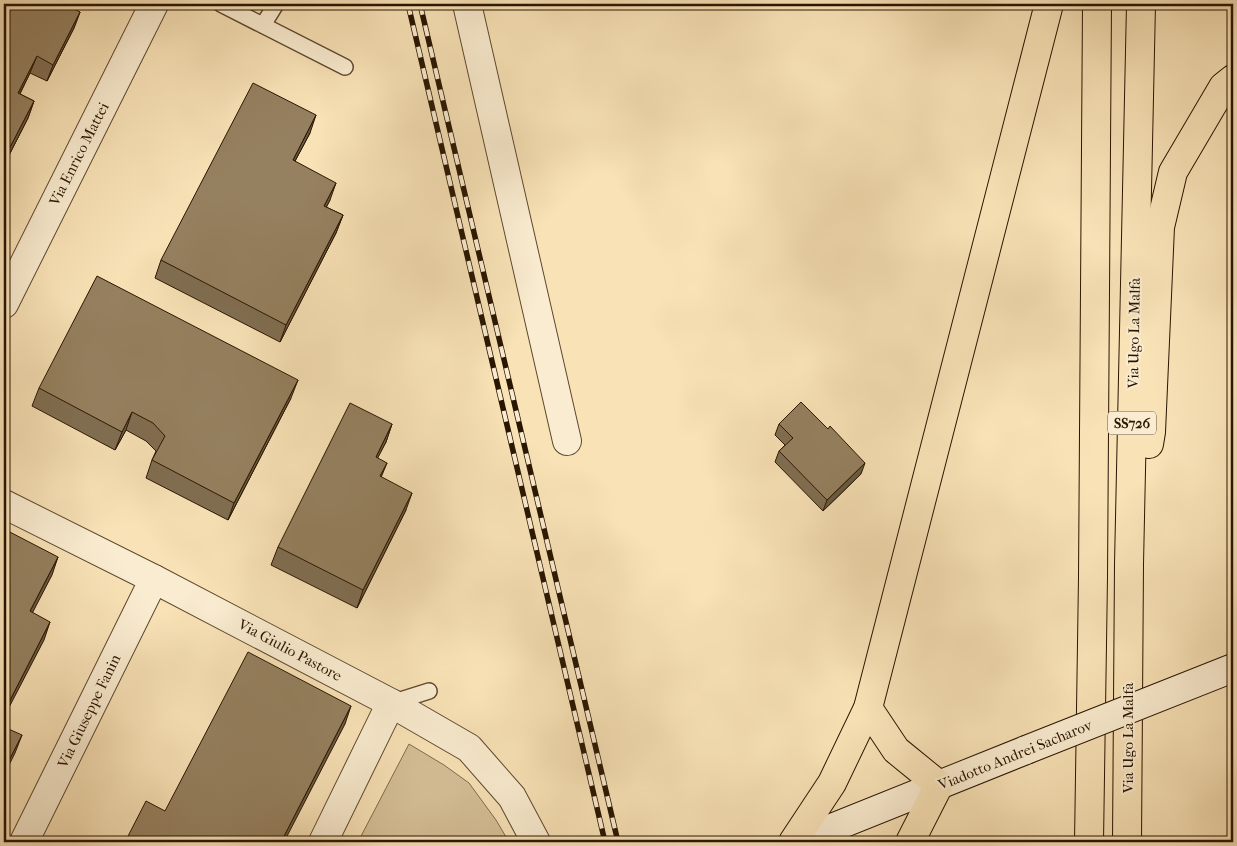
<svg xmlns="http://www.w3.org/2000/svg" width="1237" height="846" font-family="'IM FELL French Canon',serif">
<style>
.green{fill:#d5bf97;stroke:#7f6a4c}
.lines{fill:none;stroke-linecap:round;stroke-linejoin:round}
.service-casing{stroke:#5d482e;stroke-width:18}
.minor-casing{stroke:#5d482e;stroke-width:30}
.secondary-casing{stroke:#291501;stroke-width:30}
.trunk-casing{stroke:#291501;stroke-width:30}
.service{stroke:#faecd0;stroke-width:15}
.minor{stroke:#faecd0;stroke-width:28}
.secondary{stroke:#faecd0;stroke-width:28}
.trunk{stroke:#f8e2b6;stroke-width:28}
.rail-casing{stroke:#291501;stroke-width:5.5}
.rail{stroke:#faecd0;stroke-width:4;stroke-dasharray:11;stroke-linecap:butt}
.secondary-bridge-casing{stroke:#291501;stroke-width:30;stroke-linecap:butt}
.secondary-bridge{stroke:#faecd0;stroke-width:28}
.wall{fill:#806e52;stroke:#291501}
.shaded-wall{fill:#685a42;stroke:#291501}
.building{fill:#95805f;stroke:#291501}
.labels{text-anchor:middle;stroke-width:4;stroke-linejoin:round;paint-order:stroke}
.shield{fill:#faecd0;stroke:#68563f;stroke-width:1}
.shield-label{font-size:14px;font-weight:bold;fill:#291501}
.street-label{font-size:15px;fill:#291501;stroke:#faecd0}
</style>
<rect width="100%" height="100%" fill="#f8e2b6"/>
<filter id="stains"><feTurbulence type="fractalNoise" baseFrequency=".004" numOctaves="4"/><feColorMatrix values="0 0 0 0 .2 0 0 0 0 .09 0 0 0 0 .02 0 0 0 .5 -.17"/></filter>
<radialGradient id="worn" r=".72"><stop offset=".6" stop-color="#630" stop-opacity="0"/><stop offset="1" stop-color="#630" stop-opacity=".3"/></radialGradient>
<!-- green -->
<path class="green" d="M409,744L444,765L469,783L496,820L509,842H358Z"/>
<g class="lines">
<!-- service casing -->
<g class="service-casing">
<g id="service">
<path d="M221,4L345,67"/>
<path d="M263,25L276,4"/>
<path d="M391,703L429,691"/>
</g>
</g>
<!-- minor casing -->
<g class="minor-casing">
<g id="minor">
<path d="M467,4L567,441"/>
<path d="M4,304L154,4"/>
<path d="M4,504L154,579L391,703L469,748L512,797L536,842"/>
<path d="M24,842L154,579"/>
<path d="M323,842L391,703"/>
</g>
</g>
<!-- secondary casing -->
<g class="secondary-casing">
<path id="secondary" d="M797,842L1026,750"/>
</g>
<!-- trunk casing -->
<g class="trunk-casing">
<g id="trunk">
<path d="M1149,444L1151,432L1160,227L1173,172L1223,87L1233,79"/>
<path d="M868,708L896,750L939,785L910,842"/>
<path d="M793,842L832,783L868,708L1049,4"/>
<path d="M1089,842L1093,577L1097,4"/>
<path d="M1127,842L1129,564L1141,4"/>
</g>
</g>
<!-- service -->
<use href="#service" class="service"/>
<!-- minor -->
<use href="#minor" class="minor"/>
<!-- secondary -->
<use href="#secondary" class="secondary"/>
<!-- trunk -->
<use href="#trunk" class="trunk"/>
<!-- rail casing -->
<g class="rail-casing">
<g id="rail">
<path d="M408,4L605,842"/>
<path d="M420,4L618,842"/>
</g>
</g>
<!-- rail -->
<use href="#rail" class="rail"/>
<!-- secondary-bridge casing -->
<g class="secondary-bridge-casing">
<path id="secondary-bridge" d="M1026,750L1233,668"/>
</g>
<!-- secondary-bridge -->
<use href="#secondary-bridge" class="secondary-bridge"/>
</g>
<!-- wall -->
<g class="wall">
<path d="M4,4L80,12L74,28L47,81L30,73L20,94L34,101L28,118L4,165Z"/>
<path d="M310,133L295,161L330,200L326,207L343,215L336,233L280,342L155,278L161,260Z"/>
<path d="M39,388L291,398L228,520L146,478L152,460L156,451L146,441L126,430L115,450L32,406Z"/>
<path d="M392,424L386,442L377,458L381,477L406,510L357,608L271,565L278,547Z"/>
<path d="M779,424L861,474L823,511L775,462L779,451L785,445L775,435Z"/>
</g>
<!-- shaded-wall -->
<g class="shaded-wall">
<path d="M80,12L74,28L47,81L53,65Z"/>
<path d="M37,56L30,73L12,109L18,93Z"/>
<path d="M34,101L28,118L4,165L7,153Z"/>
<path d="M316,115L310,133L286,178L293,160Z"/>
<path d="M336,183L330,200L318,224L324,206Z"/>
<path d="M343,215L336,233L280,342L286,325Z"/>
<path d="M298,380L291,398L228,520L234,503Z"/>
<path d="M132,412L126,430L115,450L122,432Z"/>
<path d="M392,424L386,442L369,475L376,457Z"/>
<path d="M387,463L380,480V476Z"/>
<path d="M865,463L861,474L823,511L827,500Z"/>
<path d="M412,493L406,510L357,608L363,590Z"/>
<path d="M58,557L52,575L24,629L30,611Z"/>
<path d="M50,622L44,640L4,717V712Z"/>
<path d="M351,706L345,724L284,842H281Z"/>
<path d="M22,735L15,753L4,775V770Z"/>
</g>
<!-- building -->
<g class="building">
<path d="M4,4H65L80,12L53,65L37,56L18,93L34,101L7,153L4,151Z"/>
<path d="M253,83L316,115L293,160L336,183L324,206L343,215L286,325L161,260Z"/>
<path d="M97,276L298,380L234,503L152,460L165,436L153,423L132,412L122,432L39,388Z"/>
<path d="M801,402L828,429L830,426L865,463L827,500L779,451L793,438L779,424Z"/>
<path d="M350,403L392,424L376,457L387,463L380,476L412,493L363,590L278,547Z"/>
<path d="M4,529L58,557L30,611L50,622L4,712Z"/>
<path d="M248,652L351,706L281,842H125L146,801L165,811Z"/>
<path d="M4,727L22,735L4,770Z"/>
<path d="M89,839L96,842H87Z"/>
</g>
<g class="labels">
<!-- shield labels -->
<rect class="shield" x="1108" y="411.5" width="48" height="23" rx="4"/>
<g class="shield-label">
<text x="1132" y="428">SS726</text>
</g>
<!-- street labels -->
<g class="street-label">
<text transform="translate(79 154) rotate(-63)" y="5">Via Enrico Mattei</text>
<text transform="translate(1134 333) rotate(-89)" y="5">Via Ugo La Malfa</text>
<text transform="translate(290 650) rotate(28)" y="5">Via Giulio Pastore</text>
<text transform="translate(89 711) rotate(-64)" y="5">Via Giuseppe Fanin</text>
<text transform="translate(1128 738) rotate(-90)" y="5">Via Ugo La Malfa</text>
<text transform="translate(1015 755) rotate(-22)" y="5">Viadotto Andrei Sacharov</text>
</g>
</g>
<!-- margin -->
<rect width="1237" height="846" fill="none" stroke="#f8e2b6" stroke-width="20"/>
<rect x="5" y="5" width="1227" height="836" fill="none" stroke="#291501" stroke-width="2.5"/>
<rect x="10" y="10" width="1217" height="826" fill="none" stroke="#291501"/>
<rect width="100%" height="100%" filter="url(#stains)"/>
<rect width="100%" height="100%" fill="url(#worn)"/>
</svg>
